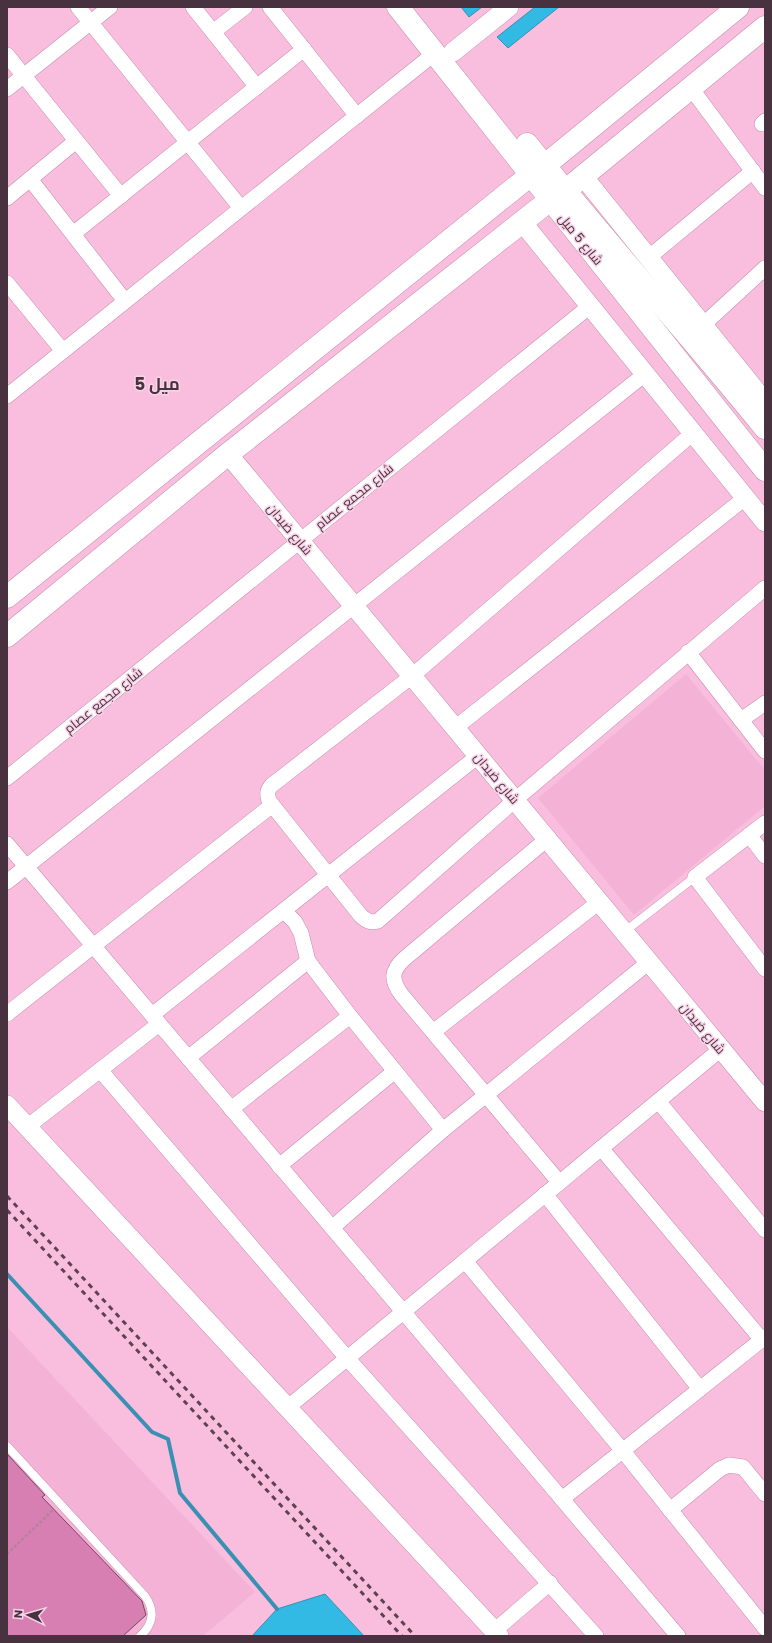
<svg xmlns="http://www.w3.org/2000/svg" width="772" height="1643" font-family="Poppins,Cairo,sans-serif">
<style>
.built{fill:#f5b2d7}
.water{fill:#32b9e4;stroke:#3990b2}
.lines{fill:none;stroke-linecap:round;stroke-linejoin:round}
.stream{stroke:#3990b2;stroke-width:4}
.building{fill:#d77fb2;stroke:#794764}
.service-casing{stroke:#c78eae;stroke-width:9}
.minor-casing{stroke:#c78eae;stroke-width:16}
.tertiary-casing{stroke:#c78eae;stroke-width:20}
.primary-casing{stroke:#c78eae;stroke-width:23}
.path{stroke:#b0849c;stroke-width:2.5;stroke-dasharray:3 2;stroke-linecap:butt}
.service{stroke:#fff;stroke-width:8}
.minor{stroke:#fff;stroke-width:15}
.tertiary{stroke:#fff;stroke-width:19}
.primary{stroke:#fff;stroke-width:22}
.rail{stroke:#5d4251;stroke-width:3;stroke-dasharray:5 5;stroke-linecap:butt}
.labels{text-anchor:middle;stroke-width:3;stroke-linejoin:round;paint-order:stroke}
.street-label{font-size:13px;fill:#49323f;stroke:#f8d3e7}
.district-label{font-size:17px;font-weight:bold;fill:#49323f;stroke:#f8d3e7}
</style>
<rect width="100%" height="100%" fill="#f9bede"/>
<!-- built -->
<g class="built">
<path d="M686,674L765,770V806L634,915L538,798Z"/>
<path d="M7,1327L255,1592L203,1636H7Z"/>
</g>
<!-- water -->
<g class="water">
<path d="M461,7H482L469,17Z"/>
<path d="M535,7H559L508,48L497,37Z"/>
<path d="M325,1594L364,1636H252L277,1609Z"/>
</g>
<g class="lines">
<!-- stream -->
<path class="stream" d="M7,1274L152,1432L168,1439L180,1493L277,1609"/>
</g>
<!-- building -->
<path class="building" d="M7,1454L45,1495L42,1497L142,1601L146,1615L123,1636H7Z"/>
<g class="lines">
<!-- service casing -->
<g class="service-casing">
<g id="service">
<path d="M624,932L695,877"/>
<path d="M7,1446L145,1596C155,1610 154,1624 140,1636"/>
</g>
</g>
<!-- minor casing -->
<g class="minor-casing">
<g id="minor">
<path d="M78,7L241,208"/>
<path d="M193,7L257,87"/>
<path d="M270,7L357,116"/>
<path d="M213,32L245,7"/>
<path d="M7,55L121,196"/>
<path d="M691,88L765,188"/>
<path d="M7,89L110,7"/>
<path d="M762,124L765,121"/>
<path d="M30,179L125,301"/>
<path d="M7,198L76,141"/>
<path d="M73,234L304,49"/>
<path d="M648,258L753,171"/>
<path d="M7,283L63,351"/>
<path d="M703,325L765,268"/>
<path d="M7,396L435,53"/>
<path d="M693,433L412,676L272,785C267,790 267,794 269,801L361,916C367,921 370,923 378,921L515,800L765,588"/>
<path d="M688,652L765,751"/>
<path d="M741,720L765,703"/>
<path d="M455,728L745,498"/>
<path d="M7,778L590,306"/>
<path d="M765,823L695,877L765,969"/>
<path d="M749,835L765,856"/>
<path d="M547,839L404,959C391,971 391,980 401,994L559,1182"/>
<path d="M7,844L678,1636"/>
<path d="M7,882L645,374"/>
<path d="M284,911L295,922L301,933L308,961L350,1016L443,1130"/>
<path d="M7,1014L271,806"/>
<path d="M152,1015L478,756"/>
<path d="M433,1032L599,902"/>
<path d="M188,1058L308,961"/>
<path d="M100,1070L347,1358L596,1636"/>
<path d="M658,1101L765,1230"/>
<path d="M231,1109L350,1016"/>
<path d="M27,1127L159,1024"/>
<path d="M601,1148L762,1340"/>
<path d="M279,1166L395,1071"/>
<path d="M545,1194L700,1389"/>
<path d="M332,1228L443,1130L649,962"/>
<path d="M465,1261L623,1451L765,1628"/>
<path d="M287,1408L721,1049"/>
<path d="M562,1499L765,1337"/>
<path d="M670,1510L720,1469L729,1465L743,1467L765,1494"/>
<path d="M494,1631L550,1583"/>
</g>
</g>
<!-- tertiary casing -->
<g class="tertiary-casing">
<g id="tertiary">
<path d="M453,52L509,7"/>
<path d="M586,180L765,402"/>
<path d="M522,222L765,522"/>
<path d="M228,454L765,1102"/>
<path d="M7,1105L499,1636"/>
</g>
</g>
<!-- primary casing -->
<g class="primary-casing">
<g id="primary">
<path d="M398,7L765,470"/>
<path d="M527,144C604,240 687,332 765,428"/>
<path d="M544,166L738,7"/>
<path d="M565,191L765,27"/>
<path d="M7,597L532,174"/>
<path d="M7,636L228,454L550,200"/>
</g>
</g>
<!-- path -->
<path class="path" d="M7,1554L53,1510"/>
<!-- service -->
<use href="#service" class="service"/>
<!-- minor -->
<use href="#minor" class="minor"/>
<!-- tertiary -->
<use href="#tertiary" class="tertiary"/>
<!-- primary -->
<use href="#primary" class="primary"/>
<!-- rail -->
<g class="rail">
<path d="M7,1196L415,1636"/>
<path d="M7,1210L402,1636"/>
</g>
</g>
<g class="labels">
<!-- street labels -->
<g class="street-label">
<text transform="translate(581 239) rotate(51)" y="5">شارع 5 ميل</text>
<text transform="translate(354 496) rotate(-39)" y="5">شارع مجمع عصام</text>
<text transform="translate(290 529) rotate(50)" y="5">شارع ضيدان</text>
<text transform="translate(103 700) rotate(-39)" y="5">شارع مجمع عصام</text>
<text transform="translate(497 778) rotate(50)" y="5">شارع ضيدان</text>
<text transform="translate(703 1028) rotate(50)" y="5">شارع ضيدان</text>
</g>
<!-- district labels -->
<g class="district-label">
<text x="157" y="390">5 ميل</text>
</g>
</g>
<!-- border -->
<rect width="772" height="1643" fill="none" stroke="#49323f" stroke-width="16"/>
<!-- north arrow -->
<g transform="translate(28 1615) rotate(275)" stroke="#f8d3e7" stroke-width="3" paint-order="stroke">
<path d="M0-3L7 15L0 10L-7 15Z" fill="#49323f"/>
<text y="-6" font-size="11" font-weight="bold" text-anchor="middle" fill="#49323f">N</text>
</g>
</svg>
